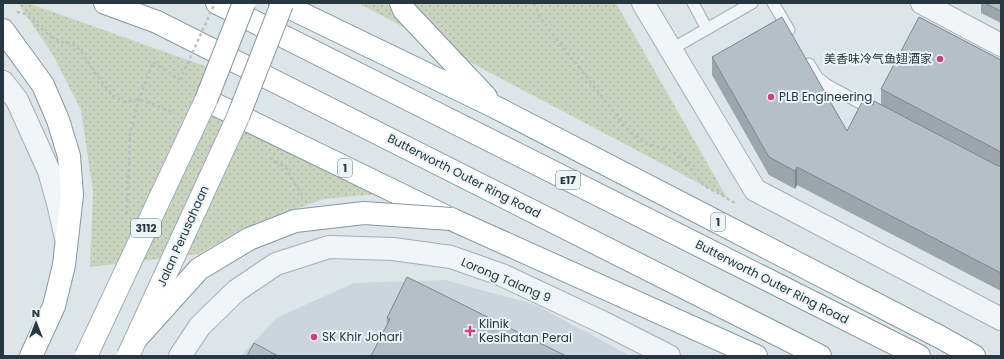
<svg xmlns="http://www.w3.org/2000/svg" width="1004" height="359" font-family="Poppins,'Noto Sans SC',sans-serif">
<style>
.built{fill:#ccd5db}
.grass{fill:url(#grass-dots)}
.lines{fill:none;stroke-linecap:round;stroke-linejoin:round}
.service-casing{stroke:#a3adb3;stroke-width:13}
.minor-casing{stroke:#a3adb3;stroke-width:24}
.trunk-casing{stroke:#8498a0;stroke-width:24}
.motorway-casing{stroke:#8498a0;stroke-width:24}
.path{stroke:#b8c0c4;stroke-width:2.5;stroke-dasharray:3 3;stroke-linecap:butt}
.service{stroke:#f1f5f7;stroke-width:11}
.minor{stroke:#f1f5f7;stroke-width:22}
.trunk{stroke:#fff;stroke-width:22}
.motorway{stroke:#fff;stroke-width:22}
.primary-bridge-casing{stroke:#9caeb5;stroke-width:24;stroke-linecap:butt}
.trunk-bridge-casing{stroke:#8498a0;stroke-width:24;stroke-linecap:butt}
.path-bridge{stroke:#b8c0c4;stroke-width:2.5;stroke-dasharray:3 3;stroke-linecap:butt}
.primary-bridge{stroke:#fff;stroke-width:22}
.trunk-bridge{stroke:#fff;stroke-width:22}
.wall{fill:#9ca5aa}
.shaded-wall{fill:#7f868b}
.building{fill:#b5c0c6;stroke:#7f868b}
.poi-dot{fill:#d73a80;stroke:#edf4f6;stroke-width:1.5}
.labels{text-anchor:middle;stroke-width:4;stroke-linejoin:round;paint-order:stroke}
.shield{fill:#edf4f6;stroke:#627077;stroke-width:1}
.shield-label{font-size:11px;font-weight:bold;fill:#263740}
.poi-label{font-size:12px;fill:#263740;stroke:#edf4f6;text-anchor:start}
.street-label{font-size:12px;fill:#263740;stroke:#edf4f6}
</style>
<defs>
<pattern id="grass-dots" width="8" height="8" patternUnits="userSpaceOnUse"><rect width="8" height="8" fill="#cad3be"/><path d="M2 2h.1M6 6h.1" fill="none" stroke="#adb6a4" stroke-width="1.8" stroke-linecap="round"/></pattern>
</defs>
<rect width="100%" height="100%" fill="#dee5e9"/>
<!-- built -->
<path class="built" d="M445,280L536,305L630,356H241L276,318L354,283Z"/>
<!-- grass -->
<g class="grass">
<path d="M18,3H28L213,69L194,99L380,194L323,199L240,230L199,254L90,267L93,192L81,110L53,55Z"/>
<path d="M358,3H616L727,198Z"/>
</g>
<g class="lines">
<!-- service casing -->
<g class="service-casing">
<g id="service">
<path d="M693,3L707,29"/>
<path d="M773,3L789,30"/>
<path d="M670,50L752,3"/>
<path d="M809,64L817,77L827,85L875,111"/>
</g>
</g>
<!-- minor casing -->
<g class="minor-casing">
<g id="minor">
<path d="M643,3L755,190L1001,319"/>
<path d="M922,3L1001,45"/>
<path d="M3,82L17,100L49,171L58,203L66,238"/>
<path d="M180,356L200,326L236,291L276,264L329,247L393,249L451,257L502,275L602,322L669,356"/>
</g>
</g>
<!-- trunk casing -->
<g class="trunk-casing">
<g id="trunk">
<path d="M280,3L495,107L940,337L974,356"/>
<path d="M401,3L404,10L486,97"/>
<path d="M206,100L451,219L756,356"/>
</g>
</g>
<!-- motorway casing -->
<g class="motorway-casing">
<g id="motorway">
<path d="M105,3L157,22L820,356"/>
<path d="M217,3L919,356"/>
<path d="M3,30L43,85L58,120L69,156L72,195L64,265L54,306L31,356"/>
</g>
</g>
<!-- path -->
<g class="path">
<path d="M534,3L541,19L628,130L645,143L672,151L684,159L703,185L737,204"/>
<path d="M17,12L25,14L51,37L64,43H72L81,51L95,73L113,96L124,102L139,99L175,113"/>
<path d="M270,158L286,168L303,197"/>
<path d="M127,214L130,133L139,99L153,62L180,80"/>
</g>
<!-- service -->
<use href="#service" class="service"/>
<!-- minor -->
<use href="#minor" class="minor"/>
<!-- trunk -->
<use href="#trunk" class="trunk"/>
<!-- motorway -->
<use href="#motorway" class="motorway"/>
<!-- primary-bridge casing -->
<g class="primary-bridge-casing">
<g id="primary-bridge">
<path d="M86,356L206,100"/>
<path d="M128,356L238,117"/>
</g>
</g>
<!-- trunk-bridge casing -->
<g class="trunk-bridge-casing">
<g id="trunk-bridge">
<path d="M206,100L244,3"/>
<path d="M238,117L282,4"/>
<path d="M136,339L199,269L249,239L295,221L364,213L451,219"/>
</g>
</g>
<!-- path-bridge -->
<path class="path-bridge" d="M180,80L215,3"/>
<!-- primary-bridge -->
<use href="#primary-bridge" class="primary-bridge"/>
<!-- trunk-bridge -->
<use href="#trunk-bridge" class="trunk-bridge"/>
</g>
<!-- wall -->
<g class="wall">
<path d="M981,3H1001V23L981,13Z"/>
<path d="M712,57L847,131L873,105H881V89L1001,60V291L797,185L795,189L769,175L712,75Z"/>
<path d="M387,318L566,356L387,326Z"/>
</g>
<!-- shaded-wall -->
<path class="shaded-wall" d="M797,167V185L795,189V171Z"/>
<!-- building -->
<g class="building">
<path d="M985,3H1001V11Z"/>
<path d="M782,17L847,131L863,100L873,105L874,101L998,166H1001V273L797,167L795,171L769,157L712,57Z"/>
<path d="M919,17L1001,60V152L881,89Z"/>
<path d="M407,277L566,356H371L390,319L387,318Z"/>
<path d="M254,343L278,356H247Z"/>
</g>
<!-- markers -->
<g class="poi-dot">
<circle cx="940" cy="59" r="4"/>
<circle cx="771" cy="97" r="4"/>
<path d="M468 325h4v4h4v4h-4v4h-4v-4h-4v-4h4z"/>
<circle cx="314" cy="337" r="4"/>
</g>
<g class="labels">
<!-- shield labels -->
<g class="shield">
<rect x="338" y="159" width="14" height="18" rx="3"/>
<rect x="556" y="171" width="24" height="18" rx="3"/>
<rect x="711" y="213" width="14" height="18" rx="3"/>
<rect x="131" y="219" width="30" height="18" rx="3"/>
</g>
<g class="shield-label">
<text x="345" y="172">1</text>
<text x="568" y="184">E17</text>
<text x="718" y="226">1</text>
<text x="146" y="232">3112</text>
</g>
<!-- poi labels -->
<g class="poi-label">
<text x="932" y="63" text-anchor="end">美香味冷气鱼翅酒家</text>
<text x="779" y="101">PLB Engineering</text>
<text x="479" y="328">Klinik<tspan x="479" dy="14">Kesihatan Perai</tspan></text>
<text x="322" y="341">SK Khir Johari</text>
</g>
<!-- street labels -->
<g class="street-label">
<text transform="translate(464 176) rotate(27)" y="4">Butterworth Outer Ring Road</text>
<text transform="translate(183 236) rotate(-66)" y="4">Jalan Perusahaan</text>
<text transform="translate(506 280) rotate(23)" y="4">Lorong Talang 9</text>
<text transform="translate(772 282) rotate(27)" y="4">Butterworth Outer Ring Road</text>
</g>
</g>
<!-- border -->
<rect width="1004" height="359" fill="none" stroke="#263740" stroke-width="8"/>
<!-- north arrow -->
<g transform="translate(36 323)" stroke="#edf4f6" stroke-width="3" paint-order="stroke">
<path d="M0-3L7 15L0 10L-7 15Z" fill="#263740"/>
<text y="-6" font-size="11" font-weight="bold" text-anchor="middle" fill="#263740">N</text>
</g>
</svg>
